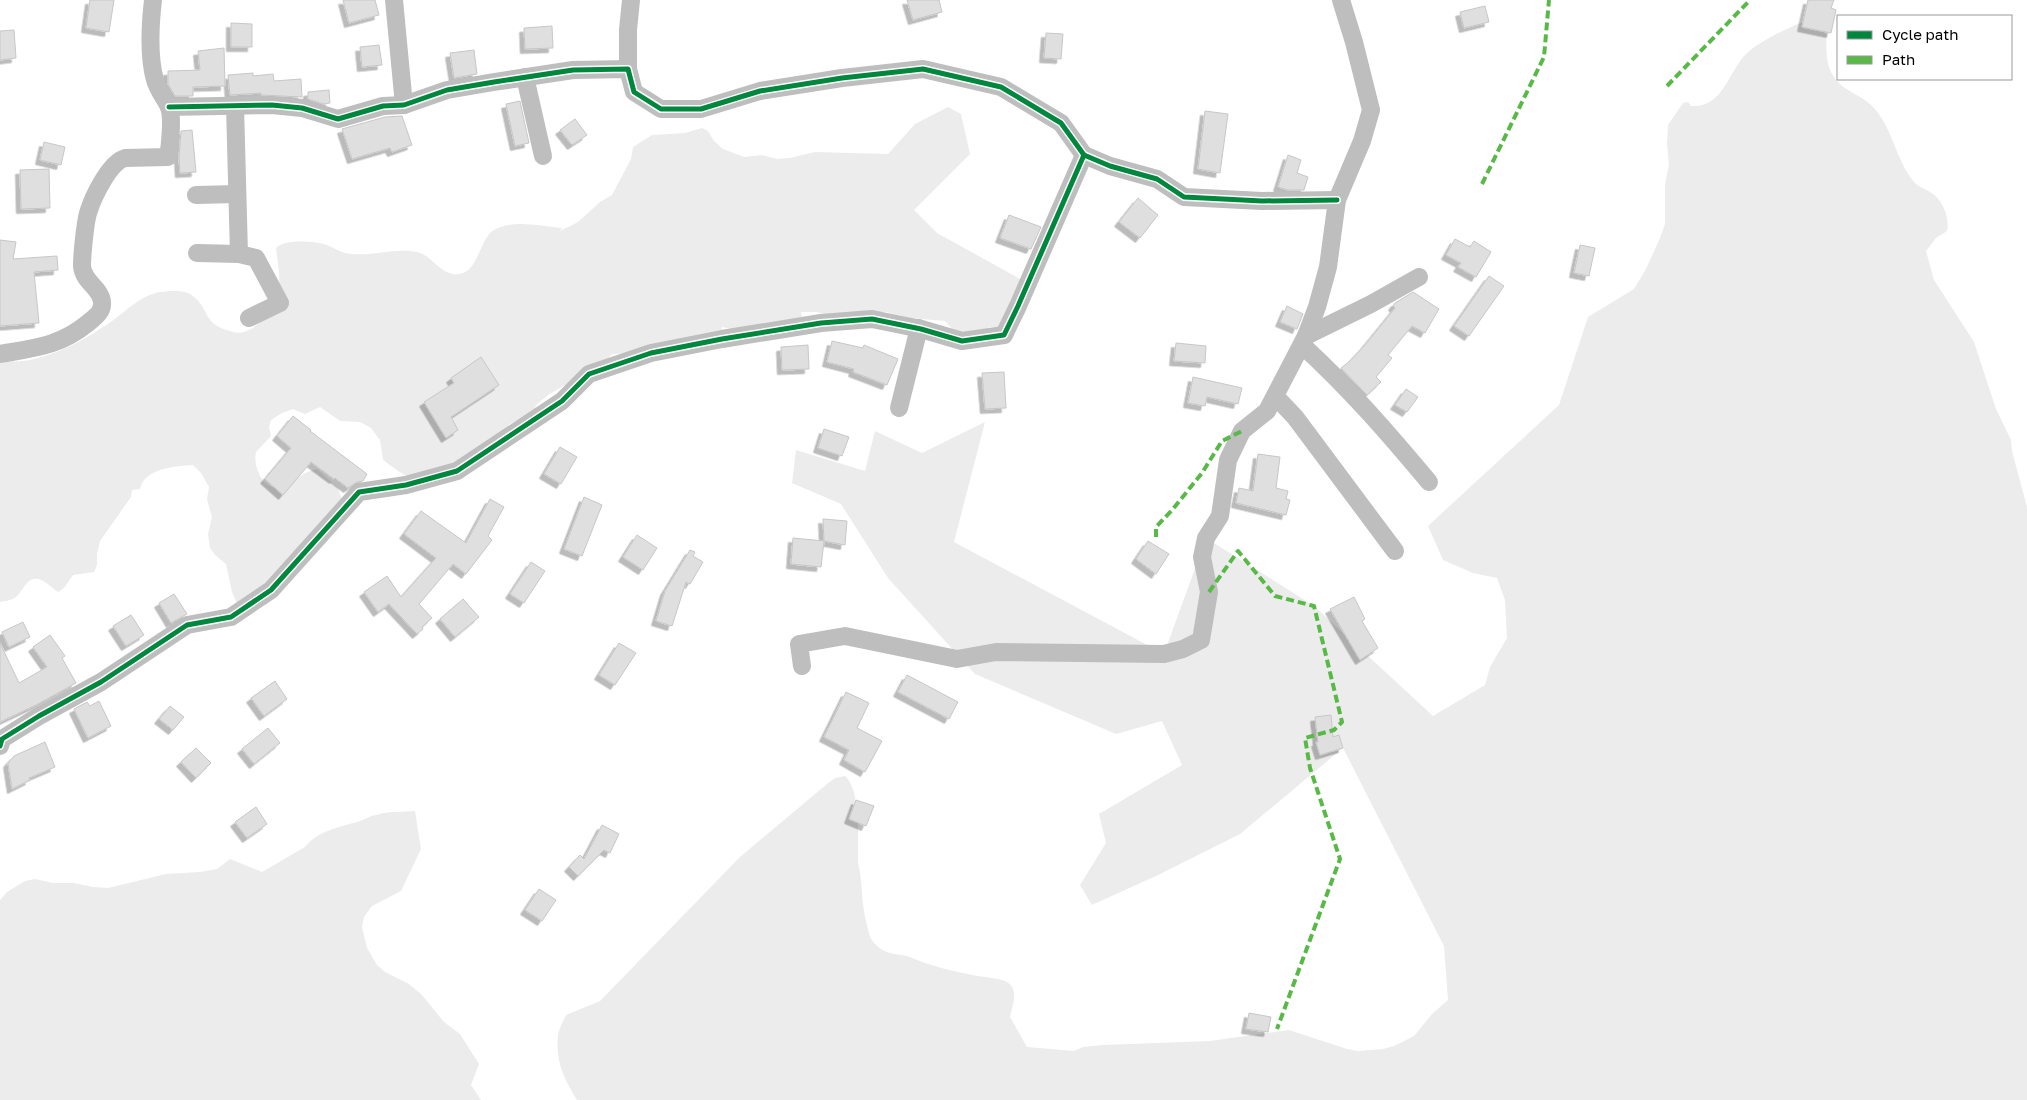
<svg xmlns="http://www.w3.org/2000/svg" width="2027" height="1100" font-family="'Golos Text',sans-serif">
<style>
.green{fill:#ececec}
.building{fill:#dfdfdf;stroke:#c7c7c7;filter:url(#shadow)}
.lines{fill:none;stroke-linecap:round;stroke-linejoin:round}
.minor{stroke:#bebebe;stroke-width:18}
.quiet{stroke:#58b947;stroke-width:4;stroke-dasharray:8 4;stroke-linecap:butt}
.cycleway-casing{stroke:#fff;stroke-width:8}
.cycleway{stroke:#00873e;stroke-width:5}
</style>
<defs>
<filter id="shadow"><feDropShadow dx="-4.5" dy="4.5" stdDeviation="0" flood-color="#0004"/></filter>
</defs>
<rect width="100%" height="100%" fill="#fff"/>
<!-- green -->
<g class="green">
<path d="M1809,20L1825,28C1828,43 1824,58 1831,72C1842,93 1861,93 1874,108C1894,130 1896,163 1916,184C1921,188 1928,190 1933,194C1943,201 1950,219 1947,231L1936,238L1926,251L1934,280L1974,342L1996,409L2011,440L2012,451L2027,507V1100H577C565,1081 555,1061 558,1037C558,1030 563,1022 566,1015L600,1001L740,857L827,784L835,778L845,776C861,790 858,839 858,860C858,864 859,868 860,872C862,888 862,904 866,921C868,929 869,939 876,945C885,954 896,954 907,956C913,958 919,961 925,963C947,970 969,975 992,978C999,979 1008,980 1012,987C1017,997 1012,1007 1010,1017L1027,1047L1074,1051L1083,1047L1103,1045L1210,1041L1289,1030L1347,1049L1358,1051L1383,1049L1394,1046L1414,1036L1432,1014L1448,1000L1444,946L1343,748L1240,834L1158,875L1092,905L1080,885L1106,843L1099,814L1182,765L1162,721L1116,734L975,674L888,578L841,504L792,483L796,450L865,471L875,431L922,453L985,422L954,542L1164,654L1206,538L1314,606L1433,716L1485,685L1490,667L1507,638L1505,600L1497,578L1473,573L1443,560L1428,526L1559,405L1588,317L1634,289L1646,269L1660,238L1665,224V184L1669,165L1667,143L1668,125L1683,103L1688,102L1691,106C1724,108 1728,71 1747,53C1758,42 1795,24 1809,20Z"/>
<path d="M948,107L961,114L970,154L914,210L937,233L1022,280L998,328L990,327L982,332L968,336L954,331L945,321L910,318L886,312L827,315L817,312H801L802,316L799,319L737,330L722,327L721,331L631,353L612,354L606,361L548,395L536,405L534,412L510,424L468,461L407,476L398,471L383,460L380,440L371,428L360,422L340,421L320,407L305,414L293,409L282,413L271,420L269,427L271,436L256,452C254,461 257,471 262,479C278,501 299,471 317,469L338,488L342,500L271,581L237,604L232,592L226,564L215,555L210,548L208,534L212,517L207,499L209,487L201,473L193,465C177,466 144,468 140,489L132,490L131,497L100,541L97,554V565L94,572L73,575L64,588L58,592C52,588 45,580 38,579C27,577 24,589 18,595C14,600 6,601 0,602V362C10,361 20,362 30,360C59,354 88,338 112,321C128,310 139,296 160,292C170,291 185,289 193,296C210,309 202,324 230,331C237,334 244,333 251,329C265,321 279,298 279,282C280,271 277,259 276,248C284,239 313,241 324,244C331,246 338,251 345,253C369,258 394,247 417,252C431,255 439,272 453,274C479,278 478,239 494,230C512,219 541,226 562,228L560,231L578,222L600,202L612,195L631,159L633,147L652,135L685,133L702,128L708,131L714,141L723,149L744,157L762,155L777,159L790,158L815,152L888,154L915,124Z"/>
<path d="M415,811L421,849L401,891L372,906L364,917L362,927L367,948L377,965L385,972L409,984L422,995L444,1022L460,1034L479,1064L471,1085L481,1100H0V900L7,892L25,881L35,879L53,883H74L93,887L108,888L166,874L200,872L217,869L230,859L262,872L305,847C317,831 340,827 357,822C364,820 369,816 376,815C388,811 402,812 415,811Z"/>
</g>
<!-- building -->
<g class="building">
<path d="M90,0H114L109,32L86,28Z"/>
<path d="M343,0H375L379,15L349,23Z"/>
<path d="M907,0H939L942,12L913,20Z"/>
<path d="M1808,0H1834L1831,8L1836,10L1831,33L1802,27Z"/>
<path d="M1485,6L1489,22L1464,28L1460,12Z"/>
<path d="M231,23L252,24V47H231Z"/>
<path d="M552,26L553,48L525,49L524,28Z"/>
<path d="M14,30L16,58L0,60V31Z"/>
<path d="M1046,33L1063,34L1061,59L1044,58Z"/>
<path d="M379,45L382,65L362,67L360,47Z"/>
<path d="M224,48L225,86L193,87V96H175L168,84V71L200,70L198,51Z"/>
<path d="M474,50L477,74L454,78L450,53Z"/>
<path d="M253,73V76L273,74L274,81L301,79L302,97L261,95V93L230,95L228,75Z"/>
<path d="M329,90L330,103L324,104L308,99V92Z"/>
<path d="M520,101L529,143L515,146L506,104Z"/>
<path d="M1205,111L1228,114L1220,173L1198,169Z"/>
<path d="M402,116L412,145L392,152L390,148L352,159L342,129L385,117Z"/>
<path d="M575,119L587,135L572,145L560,130Z"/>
<path d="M192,130L196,172L180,173L179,158L181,131Z"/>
<path d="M44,142L65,147L61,165L40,160Z"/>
<path d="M1288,155L1301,160L1297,173L1308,177L1304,190H1288L1278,187Z"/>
<path d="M49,169L50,208L21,209L20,170Z"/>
<path d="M1138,198L1158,215L1140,238L1119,222Z"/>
<path d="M1009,215L1041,227L1031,249L1000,238Z"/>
<path d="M1455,239L1470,247L1474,241L1491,252L1476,277L1458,267L1461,263L1446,255Z"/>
<path d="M0,240L16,242L13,259L57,256L58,270L34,272L39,323L0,326Z"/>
<path d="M1580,245L1595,248L1589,276L1574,273Z"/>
<path d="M1489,276L1504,286L1469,336L1454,326Z"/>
<path d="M1413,292L1439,309L1425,333L1412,326L1388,355L1392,358L1376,377L1381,382L1367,395L1341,368L1350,361L1365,345L1395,308L1393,306L1395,303Z"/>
<path d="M1287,306L1303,314L1297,329L1280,322Z"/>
<path d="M832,341L863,348L864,345L898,359L887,385L853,372L854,369L827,362Z"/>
<path d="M1176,343L1206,346L1205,363L1174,361Z"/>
<path d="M808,345L809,369L782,370L781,347Z"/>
<path d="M481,357L499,385L451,417L458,430L446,438L424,402L454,383L451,378Z"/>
<path d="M1004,372L1006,408L985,409L982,373Z"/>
<path d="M1193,377L1242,388L1238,404L1207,397L1205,406L1188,403Z"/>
<path d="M1406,389L1418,397L1407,412L1395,405Z"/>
<path d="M293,416L311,430L310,431L367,474L363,481L357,482L348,488L335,478L334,479L311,462L283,495L265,479L291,448L277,436Z"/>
<path d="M824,429L849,437L842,456L818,448Z"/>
<path d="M560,447L577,457L561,484L544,474Z"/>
<path d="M1258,454L1280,457L1276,488L1288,491L1286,499L1290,500L1286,515L1236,503L1239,488L1253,491Z"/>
<path d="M584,497L602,505L582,556L564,549Z"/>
<path d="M490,499L504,507L488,536L492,540L466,574L453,564L419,604L432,618L422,627L423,629L417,634L389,604L378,612L364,592L387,576L401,597L436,558L404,534L421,511L466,543Z"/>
<path d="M823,519L847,521L845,545L824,541Z"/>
<path d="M637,535L657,548L643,570L623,557Z"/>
<path d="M793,538L824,541L821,567L791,564Z"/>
<path d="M1148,541L1169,554L1156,574L1136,559Z"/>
<path d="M690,550L695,552L693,556L703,562L690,584L686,582L672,626L656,621L665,591Z"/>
<path d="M531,562L545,571L524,603L510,594Z"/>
<path d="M174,594L187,614L171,623L159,603Z"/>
<path d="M1354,597L1365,619L1362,621L1378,648L1360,660L1330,609Z"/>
<path d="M463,599L479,617L455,637L440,619Z"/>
<path d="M131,615L144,635L126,646L113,626Z"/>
<path d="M23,622L30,637L9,647L2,632Z"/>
<path d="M50,635L65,656L62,658L76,683L36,705L0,722V643L19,683L47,667L33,647Z"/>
<path d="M619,643L636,653L615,685L599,675Z"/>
<path d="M907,675L958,702L949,719L898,692Z"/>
<path d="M275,681L287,699L264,716L251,698Z"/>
<path d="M846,692L869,703L857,728L882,741L865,772L844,760L849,750L824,737Z"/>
<path d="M99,701L111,726L88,738L74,709L87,702L90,706Z"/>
<path d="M170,706L184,717L173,730L159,719Z"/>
<path d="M1331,715L1333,737L1339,735L1343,748L1320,755L1316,742H1318L1315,717Z"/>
<path d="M268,728L280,743L254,764L242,749Z"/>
<path d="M45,742L55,767L29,778L30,780L12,789L8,763L14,756Z"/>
<path d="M196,748L211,763L196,778L181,762Z"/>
<path d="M856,800L874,806L866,826L849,819Z"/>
<path d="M256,807L267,824L247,838L235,822Z"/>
<path d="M602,825L619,834L610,853L604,850L578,876L569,867L580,855L584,859Z"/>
<path d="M539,889L556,900L542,921L525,910Z"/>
<path d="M1249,1013L1271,1017L1268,1032L1246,1029Z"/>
</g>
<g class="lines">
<!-- minor -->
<g class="minor">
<path d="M394,0L404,105"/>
<path d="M628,69V30L631,0"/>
<path d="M525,77L543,156"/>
<path d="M169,107L272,105L302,108L338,119L383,106L404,105L447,90L494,82L573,70L628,69L634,92L661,109H701L760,91L842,78L923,69L1001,87L1061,123L1084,155L1110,166L1157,179L1184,197L1262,201L1337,200"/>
<path d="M196,195L237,194"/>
<path d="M197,253L239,254L235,106"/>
<path d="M239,254L256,258L280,303L249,318"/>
<path d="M1306,336L1371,304L1419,277"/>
<path d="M1302,345C1349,388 1388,433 1429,482"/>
<path d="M0,354C35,348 60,346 88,323C95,317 103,312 102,302C101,288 83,282 82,266C82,255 85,224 88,213C93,197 109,163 125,158L168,157C170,146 173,118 169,107C165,98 158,91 155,80C148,55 150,26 153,0"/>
<path d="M1275,396L1295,417L1395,551"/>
<path d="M899,408L919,328"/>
<path d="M802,666L799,644L845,636L957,659L996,652L1164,654L1183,649L1201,640L1209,592L1202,557L1206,538L1220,516L1228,460L1242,431L1267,411L1306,336L1317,307L1328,267L1337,200L1362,141L1371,110L1354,42L1341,0"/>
<path d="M0,746L2,739L39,716L101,682L187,625L231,617L271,590L359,492L406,485L457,471L562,401L589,374L651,353L722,339L821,323L872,319L921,329L962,341L1004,335L1018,306L1084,155"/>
</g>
<!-- quiet -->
<g class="quiet">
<path d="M1667,86L1750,0"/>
<path d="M1482,184L1544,57L1549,0"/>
<path d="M1156,537V527L1173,509L1202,473L1222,441L1242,431"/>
<path d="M1209,592L1238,551L1275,596L1314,606L1342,722L1334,730L1305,738L1310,768L1340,859L1277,1029"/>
</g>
<!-- cycleway casing -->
<g class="cycleway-casing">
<g id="cycleway">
<path d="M169,107L272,105L302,108L338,119L383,106L404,105L447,90L494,82L573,70L628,69L634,92L661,109H701L760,91L842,78L923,69L1001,87L1061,123L1084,155L1110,166L1157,179L1184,197L1262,201L1337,200"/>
<path d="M0,746L2,739L39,716L101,682L187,625L231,617L271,590L359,492L406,485L457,471L562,401L589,374L651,353L722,339L821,323L872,319L921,329L962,341L1004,335L1018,306L1084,155"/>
</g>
</g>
<!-- cycleway -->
<use href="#cycleway" class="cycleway"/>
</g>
<!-- legend -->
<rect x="1837" y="15" width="175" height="65" fill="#ffffff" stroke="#999999"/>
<rect x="1847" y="31" width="25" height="8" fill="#00873e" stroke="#999999"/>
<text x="1882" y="40" font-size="15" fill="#000000">Cycle path</text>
<rect x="1847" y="56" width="25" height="8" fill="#58b947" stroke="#999999"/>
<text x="1882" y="65" font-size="15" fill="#000000">Path</text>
</svg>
